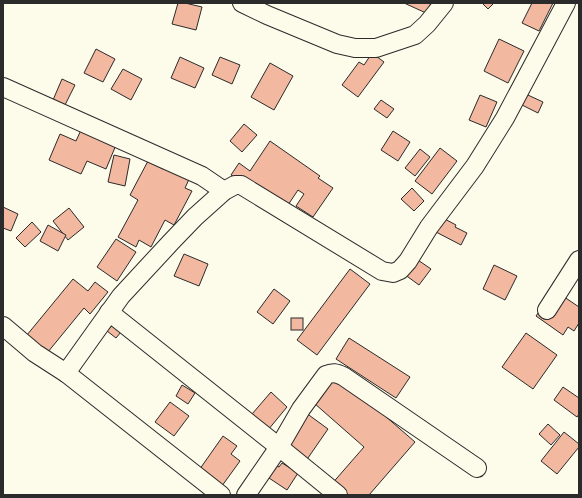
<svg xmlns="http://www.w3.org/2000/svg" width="582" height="498" font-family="'Archivo Narrow',sans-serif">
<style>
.building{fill:#f2b8a0;stroke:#2b2b2b}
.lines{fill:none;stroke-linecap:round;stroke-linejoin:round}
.minor-casing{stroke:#2b2b2b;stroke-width:20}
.minor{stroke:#fdfbea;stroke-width:18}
</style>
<rect width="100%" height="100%" fill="#fdfbea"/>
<!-- building -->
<g class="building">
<path d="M178,3H185L202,7L196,30L172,24Z"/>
<path d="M404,3H431L426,13Z"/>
<path d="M482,3H494L488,9Z"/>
<path d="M532,3H553L539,31L522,23Z"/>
<path d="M499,39L524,51L508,83L484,71Z"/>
<path d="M96,49L115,59L103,82L84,73Z"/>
<path d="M372,53L384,62L358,97L342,85L359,62L364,65Z"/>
<path d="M180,57L204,68L195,88L171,78Z"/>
<path d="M220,57L240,65L232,84L212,75Z"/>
<path d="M270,63L293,76L274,110L251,97Z"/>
<path d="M123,69L142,79L131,100L111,89Z"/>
<path d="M62,79L75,85L65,105L53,100Z"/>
<path d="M517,90L543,102L538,113L512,100Z"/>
<path d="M480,95L497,102L486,127L469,120Z"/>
<path d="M381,100L394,109L387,118L374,109Z"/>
<path d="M244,124L257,135L242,152L230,141Z"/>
<path d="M81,130L116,145L106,169L87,161L81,174L49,160L60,134L76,141Z"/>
<path d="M393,131L410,142L398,161L381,150Z"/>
<path d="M270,141L320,176L318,178L333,188L313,217L296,206L304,194L298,190L284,211L231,175L239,163L250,171Z"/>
<path d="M440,148L457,161L432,194L415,181Z"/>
<path d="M420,149L430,157L415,176L405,168Z"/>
<path d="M114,155L130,159L125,186L108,182Z"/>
<path d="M148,161L163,169L167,162L191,175L185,188L192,191L174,225L165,220L151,247L139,240L136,247L118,237L138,200L130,195Z"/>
<path d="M412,188L424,201L414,211L401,199Z"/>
<path d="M3,207L18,214L11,231L3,228Z"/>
<path d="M69,208L84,227L68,240L53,221Z"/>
<path d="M443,218L456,225L455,227L467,233L461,245L436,232Z"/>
<path d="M32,222L41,232L25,247L16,238Z"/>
<path d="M48,225L66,235L58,251L40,241Z"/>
<path d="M116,239L136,252L117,281L97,267Z"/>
<path d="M184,254L208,264L199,286L174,276Z"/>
<path d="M415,258L431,269L419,285L404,274Z"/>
<path d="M494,265L517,276L505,300L483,289Z"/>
<path d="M350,269L370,284L317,355L297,340Z"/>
<path d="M73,279L88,291L95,282L108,292L90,314L84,308L43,358L22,341Z"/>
<path d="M274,289L290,301L273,324L257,312Z"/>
<path d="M554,290L579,307V323L574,331L568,327L563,335L536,316Z"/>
<rect x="291" y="318" width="12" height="12"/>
<path d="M113,324L121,332L116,338L107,331Z"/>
<path d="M526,333L557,355L533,389L502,367Z"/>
<path d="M349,338L410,377L396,398L336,359Z"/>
<path d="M330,368L415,442L369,495H341L330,486L364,447L306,396Z"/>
<path d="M182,385L195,393L188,404L176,396Z"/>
<path d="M563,387L579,398V414L577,417L554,400Z"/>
<path d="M271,392L287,407L263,436L246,421Z"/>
<path d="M170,402L189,416L174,436L155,422Z"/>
<path d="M302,410L328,429L301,468L275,449Z"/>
<path d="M548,424L560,435L551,445L539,434Z"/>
<path d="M564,432L579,444V447L557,474L541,461Z"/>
<path d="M223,436L237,446L231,454L240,461L219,490L197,473Z"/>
<path d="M268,460L279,467L282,463L298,473L287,490L260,472Z"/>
</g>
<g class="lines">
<!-- minor casing -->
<g class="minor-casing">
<g id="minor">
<path d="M242,3L267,15L337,44L355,48H376L415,35L427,24L444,3"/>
<path d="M3,87L202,176L224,191"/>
<path d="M547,310L579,260"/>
<path d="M109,312L279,447L338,495"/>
<path d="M3,326L35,353L66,373L221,495"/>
<path d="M66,373L121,296L171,242L195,217L224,191L235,185H241L382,271L393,273L400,270L408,261L429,227L475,166L505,118L566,3"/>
<path d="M246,495L279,447L301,409L326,375C333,372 336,373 343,376L477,468"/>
</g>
</g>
<!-- minor -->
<use href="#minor" class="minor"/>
</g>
<!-- border -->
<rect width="582" height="498" fill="none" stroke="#2b2b2b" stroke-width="8"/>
</svg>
